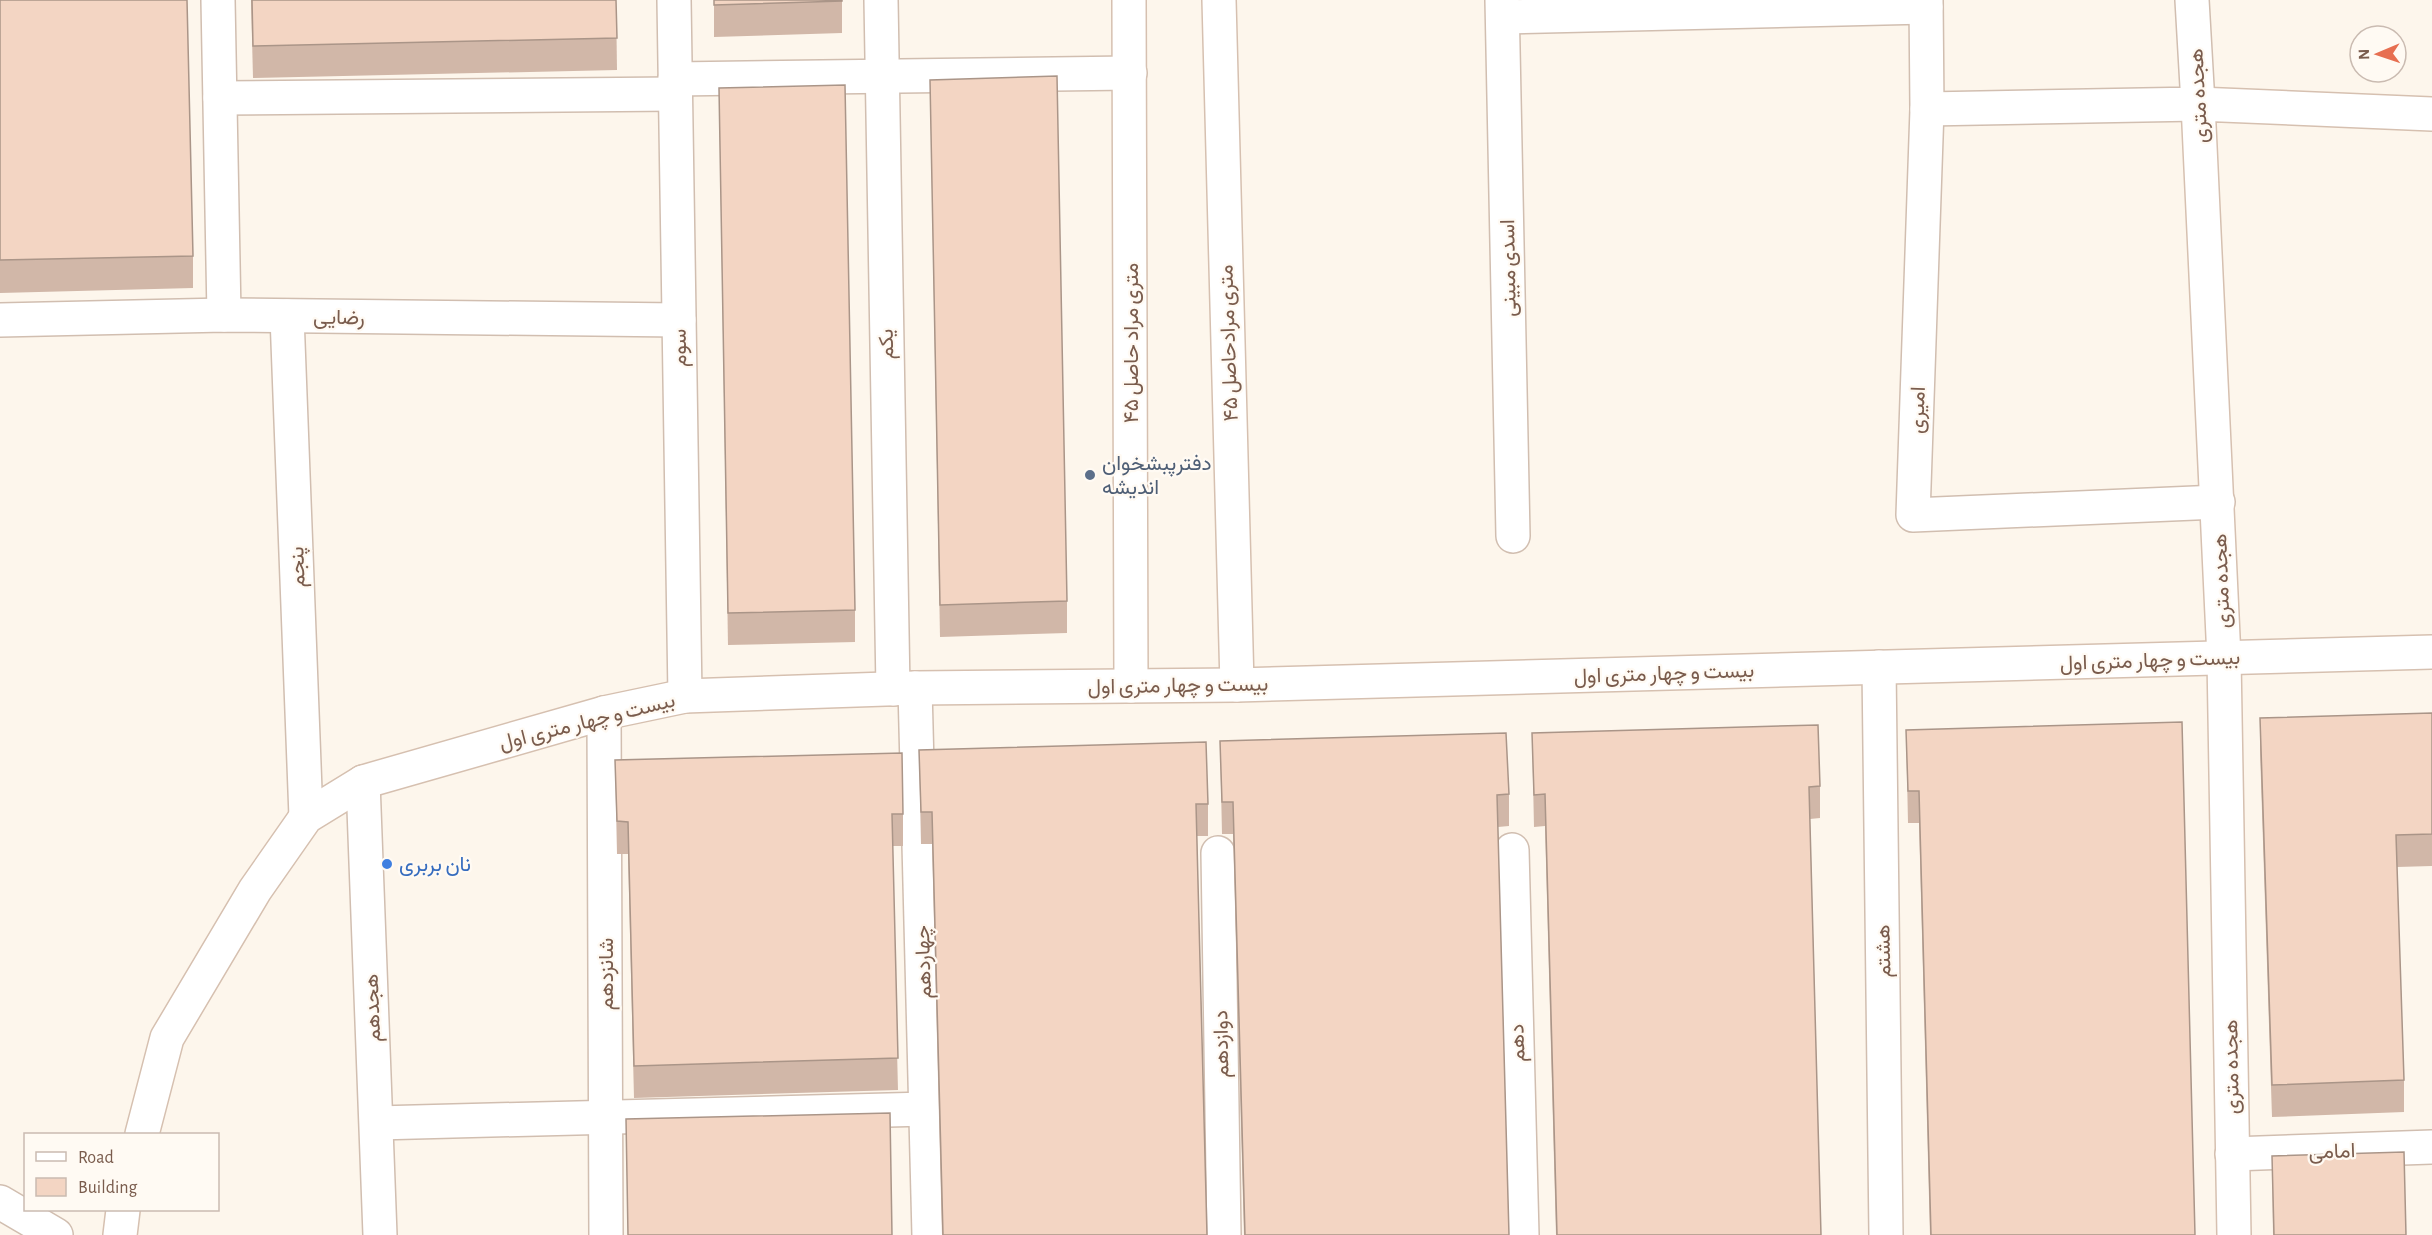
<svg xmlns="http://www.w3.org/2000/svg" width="2432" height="1235" font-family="'Alegreya Sans',Vazirmatn,sans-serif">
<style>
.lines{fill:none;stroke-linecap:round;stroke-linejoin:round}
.street-casing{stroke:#d1beb0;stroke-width:36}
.secondary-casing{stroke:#d6c0b0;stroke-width:36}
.street{stroke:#fff;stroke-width:33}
.secondary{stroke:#fff;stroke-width:33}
.wall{fill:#d1b7a8}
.building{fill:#f3d5c3;stroke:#aa9588;stroke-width:1.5}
.service-dot{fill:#5c6f8a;stroke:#fffaf3;stroke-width:2}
.shop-dot{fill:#3f7fe0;stroke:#fffaf3;stroke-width:2}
.labels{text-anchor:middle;stroke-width:4.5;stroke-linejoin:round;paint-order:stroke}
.street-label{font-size:21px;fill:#7a5c4d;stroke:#fffaf3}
.service-label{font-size:21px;fill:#4e5e75;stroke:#fffaf3;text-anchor:start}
.shop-label{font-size:21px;fill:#366cbe;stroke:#fffaf3;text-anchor:start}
</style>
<rect width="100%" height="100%" fill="#fdf6ec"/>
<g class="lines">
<!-- street casing -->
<g class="street-casing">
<g id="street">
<path d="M218,0L224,315"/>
<path d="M674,0L685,696"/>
<path d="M881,0L893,689"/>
<path d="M1502,0L1513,536"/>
<path d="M1926,0L1927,109L1913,515L2218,502"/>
<path d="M1503,17L1926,7"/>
<path d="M675,79L1130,73"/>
<path d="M220,98L675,94"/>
<path d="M1927,109L2198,104L2192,0"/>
<path d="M287,316L306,817"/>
<path d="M0,320L224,315L679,320"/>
<path d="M1879,667L1886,1235"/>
<path d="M915,688L929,1235"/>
<path d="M604,713L606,1235"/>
<path d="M363,782L380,1235"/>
<path d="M1512,850L1522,1235"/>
<path d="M1218,853L1224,1235"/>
<path d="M377,1123L927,1109"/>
<path d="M2232,1154L2432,1147"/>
<path d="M0,1202L56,1235"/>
</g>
</g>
<!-- secondary casing -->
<g class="secondary-casing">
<g id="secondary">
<path d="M1129,0L1131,686"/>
<path d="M1219,0L1237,685"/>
<path d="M142,1134L167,1038L255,890L306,817L363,782L604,713L685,696L915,688L1237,685L2432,652"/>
<path d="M120,1235L123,1210"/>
<path d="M2234,1235L2224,658L2198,104L2432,114"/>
</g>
</g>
<!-- street -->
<use href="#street" class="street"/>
<!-- secondary -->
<use href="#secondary" class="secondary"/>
</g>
<!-- wall -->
<g class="wall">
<path d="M0,0L193,256V288L0,293Z"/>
<path d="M251,0H616L617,70L253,78Z"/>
<path d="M714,0H842V33L714,37Z"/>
<path d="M930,80L1067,601V633L940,637Z"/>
<path d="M719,88L855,610V642L728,645Z"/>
<path d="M2432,713V866L2397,867L2404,1080V1112L2272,1117L2260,750V718Z"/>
<path d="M1906,730L2195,1235H1930L1919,823H1908Z"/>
<path d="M1532,733L1820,786V818L1810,819L1821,1235H1556L1545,826L1534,827Z"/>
<path d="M1220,741L1509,794V826L1498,827L1509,1235H1244L1233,834H1222Z"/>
<path d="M919,750L1208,804V836H1197L1207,1235H942L932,844H921Z"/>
<path d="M615,760L903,814V846H892L898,1090L634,1098L628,854H617Z"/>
<path d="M626,1119L892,1235H628Z"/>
<path d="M2272,1156L2406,1235H2273Z"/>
</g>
<!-- building -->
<g class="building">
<path d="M0,0H187L193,256L0,260Z"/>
<path d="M252,0H616L617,38L253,46Z"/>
<path d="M714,0H842V1L714,5Z"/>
<path d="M1057,76L1067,601L940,605L930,80Z"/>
<path d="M845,85L855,610L728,613L719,88Z"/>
<path d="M2432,713V834L2396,835L2404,1080L2272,1085L2260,718Z"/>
<path d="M2182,722L2195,1235H1931L1919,791H1908L1906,730Z"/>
<path d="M1818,725L1820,786L1809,787L1821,1235H1557L1545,794L1534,795L1532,733Z"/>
<path d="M1506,733L1509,794L1497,795L1509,1235H1245L1233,802H1222L1220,741Z"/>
<path d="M1206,742L1208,804H1196L1207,1235H943L932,812H921L919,750Z"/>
<path d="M902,753L903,814H892L898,1058L634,1066L628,822L617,821L615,760Z"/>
<path d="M890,1113L892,1235H628L626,1119Z"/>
<path d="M2404,1152L2406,1235H2274L2272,1156Z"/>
</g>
<!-- markers -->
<circle class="service-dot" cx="1090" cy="475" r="6"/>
<circle class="shop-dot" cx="387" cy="864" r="6"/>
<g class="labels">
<!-- street labels -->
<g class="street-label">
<text transform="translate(2198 96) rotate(-93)" y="7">هجده متری</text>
<text transform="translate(1508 268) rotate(-91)" y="7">اسدی مبینی</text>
<text transform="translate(339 317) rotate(1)" y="7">رضایی</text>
<text transform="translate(1131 343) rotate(-90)" y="7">۴۵ متری مراد حاصل</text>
<text transform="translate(1228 343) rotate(-92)" y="7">۴۵ متری مرادحاصل</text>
<text transform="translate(886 344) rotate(-91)" y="7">یکم</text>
<text transform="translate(679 348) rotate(-91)" y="7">سوم</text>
<text transform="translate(1917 410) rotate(-88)" y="7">امیری</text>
<text transform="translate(297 567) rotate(-92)" y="7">پنجم</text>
<text transform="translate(2221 581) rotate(-92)" y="7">هجده متری</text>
<text transform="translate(2150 660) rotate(-2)" y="7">بیست و چهار متری اول</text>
<text transform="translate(1664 673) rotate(-2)" y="7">بیست و چهار متری اول</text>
<text transform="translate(1178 685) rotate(-1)" y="7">بیست و چهار متری اول</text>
<text transform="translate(587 721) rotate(-14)" y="7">بیست و چهار متری اول</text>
<text transform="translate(1883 951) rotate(-91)" y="7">هشتم</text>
<text transform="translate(923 962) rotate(-92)" y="7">چهاردهم</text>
<text transform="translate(606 974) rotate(-90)" y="7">شانزدهم</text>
<text transform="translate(372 1008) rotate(-92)" y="7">هجدهم</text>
<text transform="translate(1517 1043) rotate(-92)" y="7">دهم</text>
<text transform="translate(1221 1044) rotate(-91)" y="7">دوازدهم</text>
<text transform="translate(2231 1067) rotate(-91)" y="7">هجده متری</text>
<text transform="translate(2332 1151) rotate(-2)" y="7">امامی</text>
</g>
<!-- service labels -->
<g class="service-label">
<text x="1102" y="470">دفترپبشخوان<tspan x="1102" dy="24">اندیشه</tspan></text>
</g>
<!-- shop labels -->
<g class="shop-label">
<text x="399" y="871">نان بربری</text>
</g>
</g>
<!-- legend -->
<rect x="24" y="1133" width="195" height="78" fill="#fffaf3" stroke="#cabbb1" stroke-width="1.5"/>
<rect x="36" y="1152" width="30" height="9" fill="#ffffff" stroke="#cabbb1" stroke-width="1.5"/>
<text x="78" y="1163" font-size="18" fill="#7a5c4d">Road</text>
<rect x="36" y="1178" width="30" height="18" fill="#f3d5c3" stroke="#cabbb1" stroke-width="1.5"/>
<text x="78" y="1193" font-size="18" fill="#7a5c4d">Building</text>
<!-- north arrow -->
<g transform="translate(2378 54) rotate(268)"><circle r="28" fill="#fffaf3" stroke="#cabbb1" stroke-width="1.5"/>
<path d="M0-4.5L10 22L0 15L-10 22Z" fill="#e76f51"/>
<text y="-9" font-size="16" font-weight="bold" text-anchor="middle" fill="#7a5c4d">N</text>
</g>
</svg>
